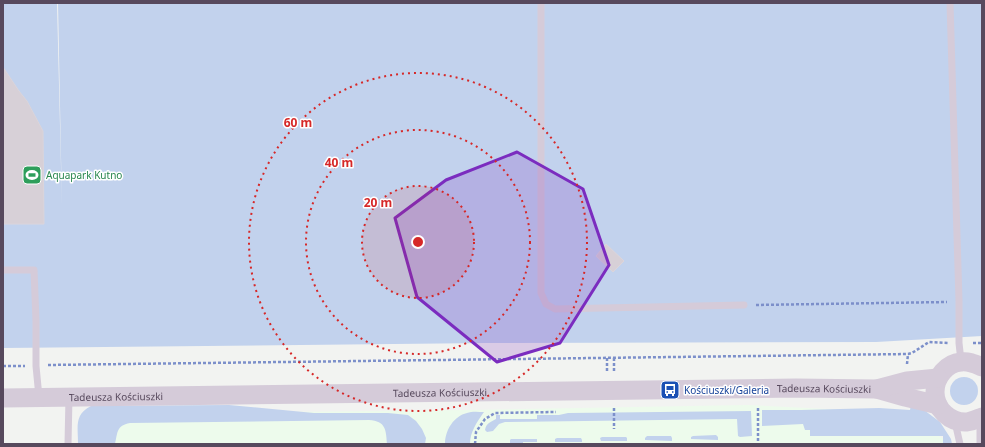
<svg xmlns="http://www.w3.org/2000/svg" width="985" height="447" font-family="'Noto Sans',sans-serif">
<style>
.commercial{fill:#edfbec}
.green{fill:#c2d2ed}
.building{fill:#d7d0d7;stroke:#dbd5db}
.lines{fill:none;stroke-linecap:round;stroke-linejoin:round}
.path{stroke:#7c8fca;stroke-width:2.5;stroke-dasharray:3 2;stroke-linecap:butt}
.service{stroke:#d5cbd9;stroke-width:7}
.tertiary{stroke:#d5cbd9;stroke-width:19}
.marked{fill:#7b2cbf;fill-opacity:0.2;stroke:#7b2cbf;stroke-width:3;stroke-linejoin:round}
.ring{fill:none;stroke:#d62828;stroke-width:2;stroke-dasharray:2 4}
.labels{text-anchor:middle;stroke-width:3;stroke-linejoin:round;paint-order:stroke}
.leisure-label{font-size:10px;fill:#27864d;stroke:#fff;text-anchor:start}
.street-label{font-size:10px;fill:#57495d;stroke:#fff}
.transit-label{font-size:10px;fill:#164399;stroke:#fff;text-anchor:start}
.centre{fill:#d62828;stroke:#fff;stroke-width:2}
.ring-label{font-size:12px;text-anchor:middle;font-weight:bold;fill:#d62828;stroke:#fff;stroke-width:3;stroke-linejoin:round;paint-order:stroke}
</style>
<rect width="100%" height="100%" fill="#f2f3f1"/>
<!-- commercial -->
<path class="commercial" d="M747,405L908,413L932,432L944,439V444H80V414L466,410Z"/>
<!-- green -->
<g class="green">
<path d="M3,3H57L62,208L58,3H982V336L876,342L487,343L3,348Z"/>
<circle cx="964" cy="391" r="14"/>
<path d="M229,405L314,413H388L408,415L416,421L422,429L426,438L425,444H387C386,430 386,421 369,420L130,423C116,426 118,432 115,444H78C78,426 74,415 91,406Z"/>
<path d="M911,405L920,407L940,422L951,439L952,444H943V436H810V430H805L803,424L762,426V410H801L879,408L910,410Z"/>
<path d="M751,411L752,436L740,437L738,436L737,419L505,422L499,424L493,431L487,432L485,430C486,423 491,422 496,419V415H500V419H537V415H559L568,413Z"/>
<path d="M484,412C477,422 470,432 470,444H445C445,430 454,416 467,413C472,411 479,412 484,412Z"/>
<path d="M716,435L718,437V440L691,439V437L693,436Z"/>
<path d="M647,436H671L672,438V441L645,440V438Z"/>
<path d="M602,437H626L627,438V441H601L600,438Z"/>
<path d="M557,438H581L582,440V442H555V439Z"/>
<path d="M511,439H537V442H523V444H510V440Z"/>
</g>
<!-- building -->
<g class="building">
<path d="M3,67L19,91L27,101L43,131L44,224H3Z"/>
<path d="M606,244L624,261L613,272L596,256Z"/>
</g>
<g class="lines">
<!-- path -->
<g class="path">
<path d="M756,305L947,302"/>
<path d="M973,343H982"/>
<path d="M614,358V371"/>
<path d="M907,364L908,354"/>
<path d="M48,365L908,354L912,353L929,342L948,343"/>
<path d="M3,366H25"/>
<path d="M607,371V358"/>
<path d="M614,408V429"/>
<path d="M758,408V444"/>
<path d="M475,444L476,432L485,419L495,413L556,412"/>
</g>
<!-- service -->
<g class="service">
<path d="M541,3V293L546,304L555,309L744,305"/>
<path d="M950,3L959,301V343L961,361"/>
<path d="M3,270H34L36,321V366L39,397"/>
<path d="M955,422L960,444"/>
<path d="M68,444L69,397"/>
<path d="M980,444V427L982,418"/>
</g>
<!-- tertiary -->
<g class="tertiary">
<path d="M982,367C975,364 969,361 961,362C947,363 935,377 935,392C935,409 950,423 967,422C973,421 977,419 982,417"/>
<path d="M877,389L905,397L926,402L938,405"/>
<path id="s1" d="M3,398L796,388L877,389L907,381L938,378"/>
</g>
</g>
<!-- marked area -->
<path class="marked" d="M517,152L583,189L609,265L560,343L497,362L417,297L395,218L446,180Z"/>
<!-- distance rings -->
<circle cx="418" cy="242" r="56" fill="#d62828" fill-opacity=".12"/>
<g class="ring">
<circle cx="418" cy="242" r="56"/>
<circle cx="418" cy="242" r="112"/>
<circle cx="418" cy="242" r="169"/>
</g>
<!-- icons -->
<defs>
<g id="stadium-square" transform="scale(1)"><rect x="-9" y="-9" width="18" height="18" rx="4" fill="#2e9e5b" stroke="#fff"/><path d="M0-5a6.5 5 0 1 0 0 10a6.5 5 0 1 0 0-10ZM-3.5-1.8h7v3.6h-7Z" fill="#fff"/></g>
<g id="bus-square" transform="scale(1)"><rect x="-9" y="-9" width="18" height="18" rx="4" fill="#1a4fb4" stroke="#fff"/><path d="M-5-6H5V4H4V6H2V4H-2V6H-4V4H-5ZM-3.5-4V0h7V-4ZM-3.5 1.2v1.5H-2V1.2ZM2 1.2v1.5H3.5V1.2Z" fill="#fff"/></g>
</defs>
<g fill-rule="evenodd">
<use href="#stadium-square" x="32" y="175"/>
<use href="#bus-square" x="670" y="390"/>
</g>
<g class="labels">
<!-- leisure labels -->
<g class="leisure-label">
<text x="46" y="179">Aquapark Kutno</text>
</g>
<!-- street labels -->
<g class="street-label">
<text dy="4" stroke="none"><textPath href="#s1" startOffset="821">Tadeusza Kościuszki</textPath></text>
<text dy="4" stroke="none"><textPath href="#s1" startOffset="437">Tadeusza Kościuszki</textPath></text>
<text dy="4" stroke="none"><textPath href="#s1" startOffset="113">Tadeusza Kościuszki</textPath></text>
</g>
<!-- transit labels -->
<g class="transit-label">
<text x="684" y="394">Kościuszki/Galeria</text>
</g>
</g>
<circle cx="418" cy="242" r="6" class="centre"/>
<g class="ring-label">
<text x="298" y="127">60 m</text>
<text x="339" y="167">40 m</text>
<text x="378" y="207">20 m</text>
</g>
<!-- border -->
<rect width="985" height="447" fill="none" stroke="#57495d" stroke-width="8"/>
</svg>
